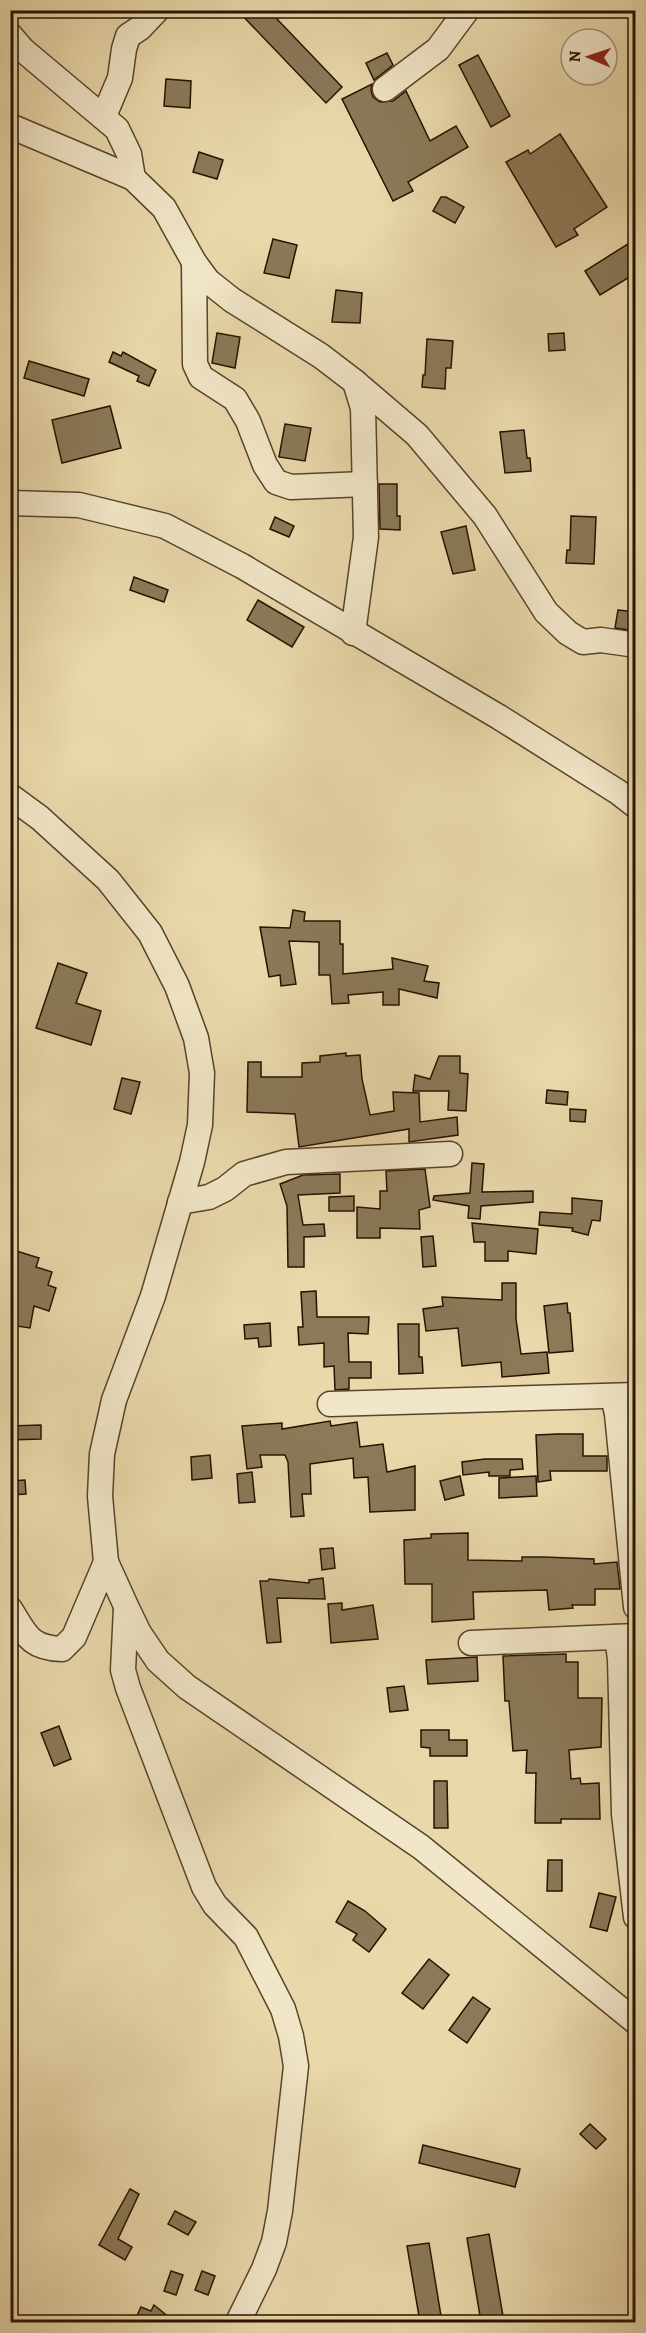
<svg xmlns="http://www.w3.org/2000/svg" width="646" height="2333" font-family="Alegreya,serif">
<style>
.building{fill:#8b7958;stroke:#251300;stroke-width:1.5}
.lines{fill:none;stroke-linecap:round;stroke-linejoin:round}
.minor-casing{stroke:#56442a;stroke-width:27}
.minor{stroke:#f1e6c8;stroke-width:24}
</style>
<rect width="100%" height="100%" fill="#e9d8aa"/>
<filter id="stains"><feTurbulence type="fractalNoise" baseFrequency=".00333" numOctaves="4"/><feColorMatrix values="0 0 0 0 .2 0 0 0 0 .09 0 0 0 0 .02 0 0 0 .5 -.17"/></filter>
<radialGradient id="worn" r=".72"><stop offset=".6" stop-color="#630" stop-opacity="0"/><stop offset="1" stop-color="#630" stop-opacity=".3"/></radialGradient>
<!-- building -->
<g class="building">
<path d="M237,10H285L277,19L342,87L326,103Z"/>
<path d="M387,53L393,65L374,80L366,63Z"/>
<path d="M478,55L510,116L491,127L459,65Z"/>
<path d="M166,79L191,81L190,108L164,106Z"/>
<path d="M372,84L371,90L373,97L380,102L393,101L406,91L430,141L456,126L468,147L408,182L413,191L393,201L342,99Z"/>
<path d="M560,134L607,207L574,229L578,235L556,247L506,162L528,150L530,154Z"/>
<path d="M199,152L223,160L217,179L193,172Z"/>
<path d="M441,197H446L464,207L455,223L433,211Z"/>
<path d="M273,239L297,245L289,278L264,273Z"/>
<path d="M631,242L636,250V273L600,295L585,271Z"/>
<path d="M336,290L362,293L360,323L332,322Z"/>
<path d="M217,333L240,337L235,368L212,363Z"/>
<path d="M564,333L565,350L549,351L548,334Z"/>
<path d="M427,339L453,341L451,368H446L445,389L422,387L423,375H425Z"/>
<path d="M113,352L121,356L123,352L156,370L149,386L137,381L139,376L109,362Z"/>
<path d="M29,361L89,379L84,396L24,378Z"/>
<path d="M110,406L121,448L62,463L52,420Z"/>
<path d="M285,424L311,428L305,461L279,457Z"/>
<path d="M524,430L527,458H530L531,471L505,473L500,432Z"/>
<path d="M379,484H397V516H400V530L380,529Z"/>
<path d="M571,516L596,517L594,564L566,563L567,550H570Z"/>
<path d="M275,517L294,526L289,537L270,529Z"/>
<path d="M466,526L475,570L453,574L441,532Z"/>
<path d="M134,577L168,590L164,602L130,590Z"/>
<path d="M258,600L304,627L292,647L247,620Z"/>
<path d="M618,610L636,612V631L615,628Z"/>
<path d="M293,910L305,912L304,921H340V944H343V974L393,969L392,958L428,966L424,981L439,983L437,998L399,989V1005H383V992L348,995L349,1003L332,1004L330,975H319V942L289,941L296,984L281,986L280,975L269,977L260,927L290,928Z"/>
<path d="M58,963L87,973L76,1003L101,1011L91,1045L36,1028Z"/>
<path d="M346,1053V1056L360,1055L362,1079L370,1115L394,1111L393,1092L419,1093L420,1122L457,1117L458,1135L409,1142V1129L299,1147L295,1114L247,1112L248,1062H261V1077H302V1063L320,1062V1056Z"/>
<path d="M439,1056H460V1073L468,1074L466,1111L448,1110L449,1091H413L415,1075L430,1079Z"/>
<path d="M122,1078L140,1082L131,1114L114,1109Z"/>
<path d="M547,1090L568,1092L567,1105L546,1103Z"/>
<path d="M570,1109L586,1110L585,1122L570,1121Z"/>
<path d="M472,1163L484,1164L482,1192L533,1191V1202L481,1206L480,1219L468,1218L469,1206L433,1200L434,1196L470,1193Z"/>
<path d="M425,1169L430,1207L419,1210L420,1229L380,1228V1238H357V1207L380,1209V1191H387L386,1171Z"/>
<path d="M340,1174V1193L298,1195L303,1225L324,1224L325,1236L304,1237V1267H288L287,1206L280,1184L303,1175Z"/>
<path d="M354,1196V1211H329V1197Z"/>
<path d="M572,1198L602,1201L600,1221L592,1220L588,1235L572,1231L573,1228L539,1225L540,1212L572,1214Z"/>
<path d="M472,1223L538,1229L536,1254L508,1251V1261H485V1242H474Z"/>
<path d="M433,1236L436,1266L423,1267L421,1237Z"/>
<path d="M10,1249L39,1258L36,1267L52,1272L48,1285L56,1288L49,1311L34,1306L30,1328L10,1325Z"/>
<path d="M502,1283H516V1319L521,1354L547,1352L549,1373L502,1377L501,1362L462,1366L458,1328L426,1331L423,1309L443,1306L442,1297L502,1300Z"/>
<path d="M316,1291L317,1317H369L368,1334L348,1333L349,1362H371V1378H349V1389L335,1390L334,1366L324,1367V1343L299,1345L298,1327H303L301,1292Z"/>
<path d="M567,1303L568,1313H570L573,1351L549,1353L544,1306Z"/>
<path d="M270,1323L271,1346L259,1347L258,1338L245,1339L244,1325Z"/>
<path d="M398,1324H419V1357H422L423,1373L399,1374Z"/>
<path d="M330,1421L331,1426L357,1422L360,1447L383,1444L387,1472L415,1466V1510L370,1512L368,1477L354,1478L353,1458L310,1464L311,1494H302L304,1516L291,1517L288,1462L285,1455H260L262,1467L247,1469L242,1426L282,1423V1429Z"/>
<path d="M41,1425V1439L10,1440V1426Z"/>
<path d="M558,1434H583V1456H607V1471H550L551,1480L538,1482L536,1435Z"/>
<path d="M210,1455L212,1478L192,1480L191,1457Z"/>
<path d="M485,1459H522L523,1469L510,1470V1476H489V1472L463,1475L462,1462Z"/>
<path d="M252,1472L255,1502L239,1503L237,1474Z"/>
<path d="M460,1476L464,1495L445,1500L440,1481Z"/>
<path d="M536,1476L537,1496L499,1498V1478Z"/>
<path d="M25,1480L26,1494L10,1495V1481Z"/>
<path d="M468,1533V1560L522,1561V1557H544L594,1559V1564L617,1562L620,1589H595V1605H572L573,1608L549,1610L547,1590L473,1592L474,1619L432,1622V1584H405L404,1540L431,1538V1534Z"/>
<path d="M333,1548L335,1568L322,1570L320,1549Z"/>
<path d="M323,1578L325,1599L277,1598L281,1642L267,1643L260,1581H268L269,1579L309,1583V1580Z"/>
<path d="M342,1603V1610L373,1605L378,1639L331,1643L328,1604Z"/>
<path d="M566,1654V1662H578V1698H602L601,1747L569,1750L571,1779L580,1778L581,1784L599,1783L600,1819H561V1823H535L536,1773H526L527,1750L513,1751L509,1701H505L503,1656Z"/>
<path d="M477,1657L478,1681L428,1684L426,1660Z"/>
<path d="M404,1686L408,1710L390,1712L387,1688Z"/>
<path d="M59,1726L71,1759L54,1766L41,1733Z"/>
<path d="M421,1730H449V1740H467V1756H430V1748L421,1747Z"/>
<path d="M434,1781H447L448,1828H434Z"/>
<path d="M548,1860H562V1891H547Z"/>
<path d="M599,1893L616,1897L607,1931L590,1927Z"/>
<path d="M348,1901L365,1911L386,1929L369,1952L353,1940L357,1934L336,1922Z"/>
<path d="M429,1959L449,1975L423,2009L402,1993Z"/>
<path d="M473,1997L490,2009L467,2043L449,2030Z"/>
<path d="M590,2124L606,2139L596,2149L580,2134Z"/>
<path d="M423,2145L520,2169L515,2187L419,2163Z"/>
<path d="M130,2189L139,2194L118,2239L132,2247L125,2260L99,2245Z"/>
<path d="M175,2211L196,2222L188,2235L168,2224Z"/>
<path d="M489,2234L504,2322H481L467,2238Z"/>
<path d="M429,2243L442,2322H420L407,2246Z"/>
<path d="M171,2271L183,2275L176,2295L164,2291Z"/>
<path d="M202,2271L215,2276L208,2295L195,2290Z"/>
<path d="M154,2305L175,2322H176H134L141,2307L151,2311Z"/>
</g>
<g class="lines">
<!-- minor casing -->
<g class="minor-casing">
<g id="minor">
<path d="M10,35L23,50L117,129L129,154L133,178"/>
<path d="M385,89L438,49L467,10"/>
<path d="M104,116L120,78L124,49L128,36L140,28L157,10"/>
<path d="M10,126L133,178L164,208L194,262L208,281L232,300L321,356L355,382L417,435L485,516L546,612L568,633L583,642L601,640L636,645"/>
<path d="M194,262L195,364L201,377L235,399L248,421L265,465L276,482L291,487L365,484"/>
<path d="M10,503L79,505L165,526L242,566L499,717L618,792L636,806"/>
<path d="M353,633L366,537L363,408L355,382"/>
<path d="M10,796L40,818L108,880L150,933L177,986L196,1038L202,1073L200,1125L192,1162L153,1296L114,1400L102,1454L100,1496L106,1562L126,1606L139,1633L158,1661L187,1687L421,1847L636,2022"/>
<path d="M180,1202L209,1197L225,1189L244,1174L286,1162L450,1154"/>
<path d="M613,1396L617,1414L636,1607"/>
<path d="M330,1404L636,1395"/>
<path d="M126,1608L123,1670L128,1688L204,1887L215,1905L246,1937L283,2009L291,2036L296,2066L280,2211L274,2242L264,2269L238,2322"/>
<path d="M10,1609C26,1634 29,1648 62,1649L74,1637L106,1562"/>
<path d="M617,1637L620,1659L624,1814L636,1917"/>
<path d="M471,1643L636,1636"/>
</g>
</g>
<!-- minor -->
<use href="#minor" class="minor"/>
</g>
<!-- margin -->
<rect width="646" height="2333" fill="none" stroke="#e9d8aa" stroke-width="36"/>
<rect x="12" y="12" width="622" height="2309" fill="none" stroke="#251300" stroke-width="3"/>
<rect x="18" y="18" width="610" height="2297" fill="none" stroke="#251300" stroke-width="1.5"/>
<!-- north arrow -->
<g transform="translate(589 57) rotate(272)"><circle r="28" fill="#f1e6c8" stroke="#9f9278" stroke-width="1.5"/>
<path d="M0-4.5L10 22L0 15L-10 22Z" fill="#8f2418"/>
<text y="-9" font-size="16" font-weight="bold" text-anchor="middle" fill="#251300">N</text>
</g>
<rect width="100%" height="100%" filter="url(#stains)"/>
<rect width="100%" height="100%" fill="url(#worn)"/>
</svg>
